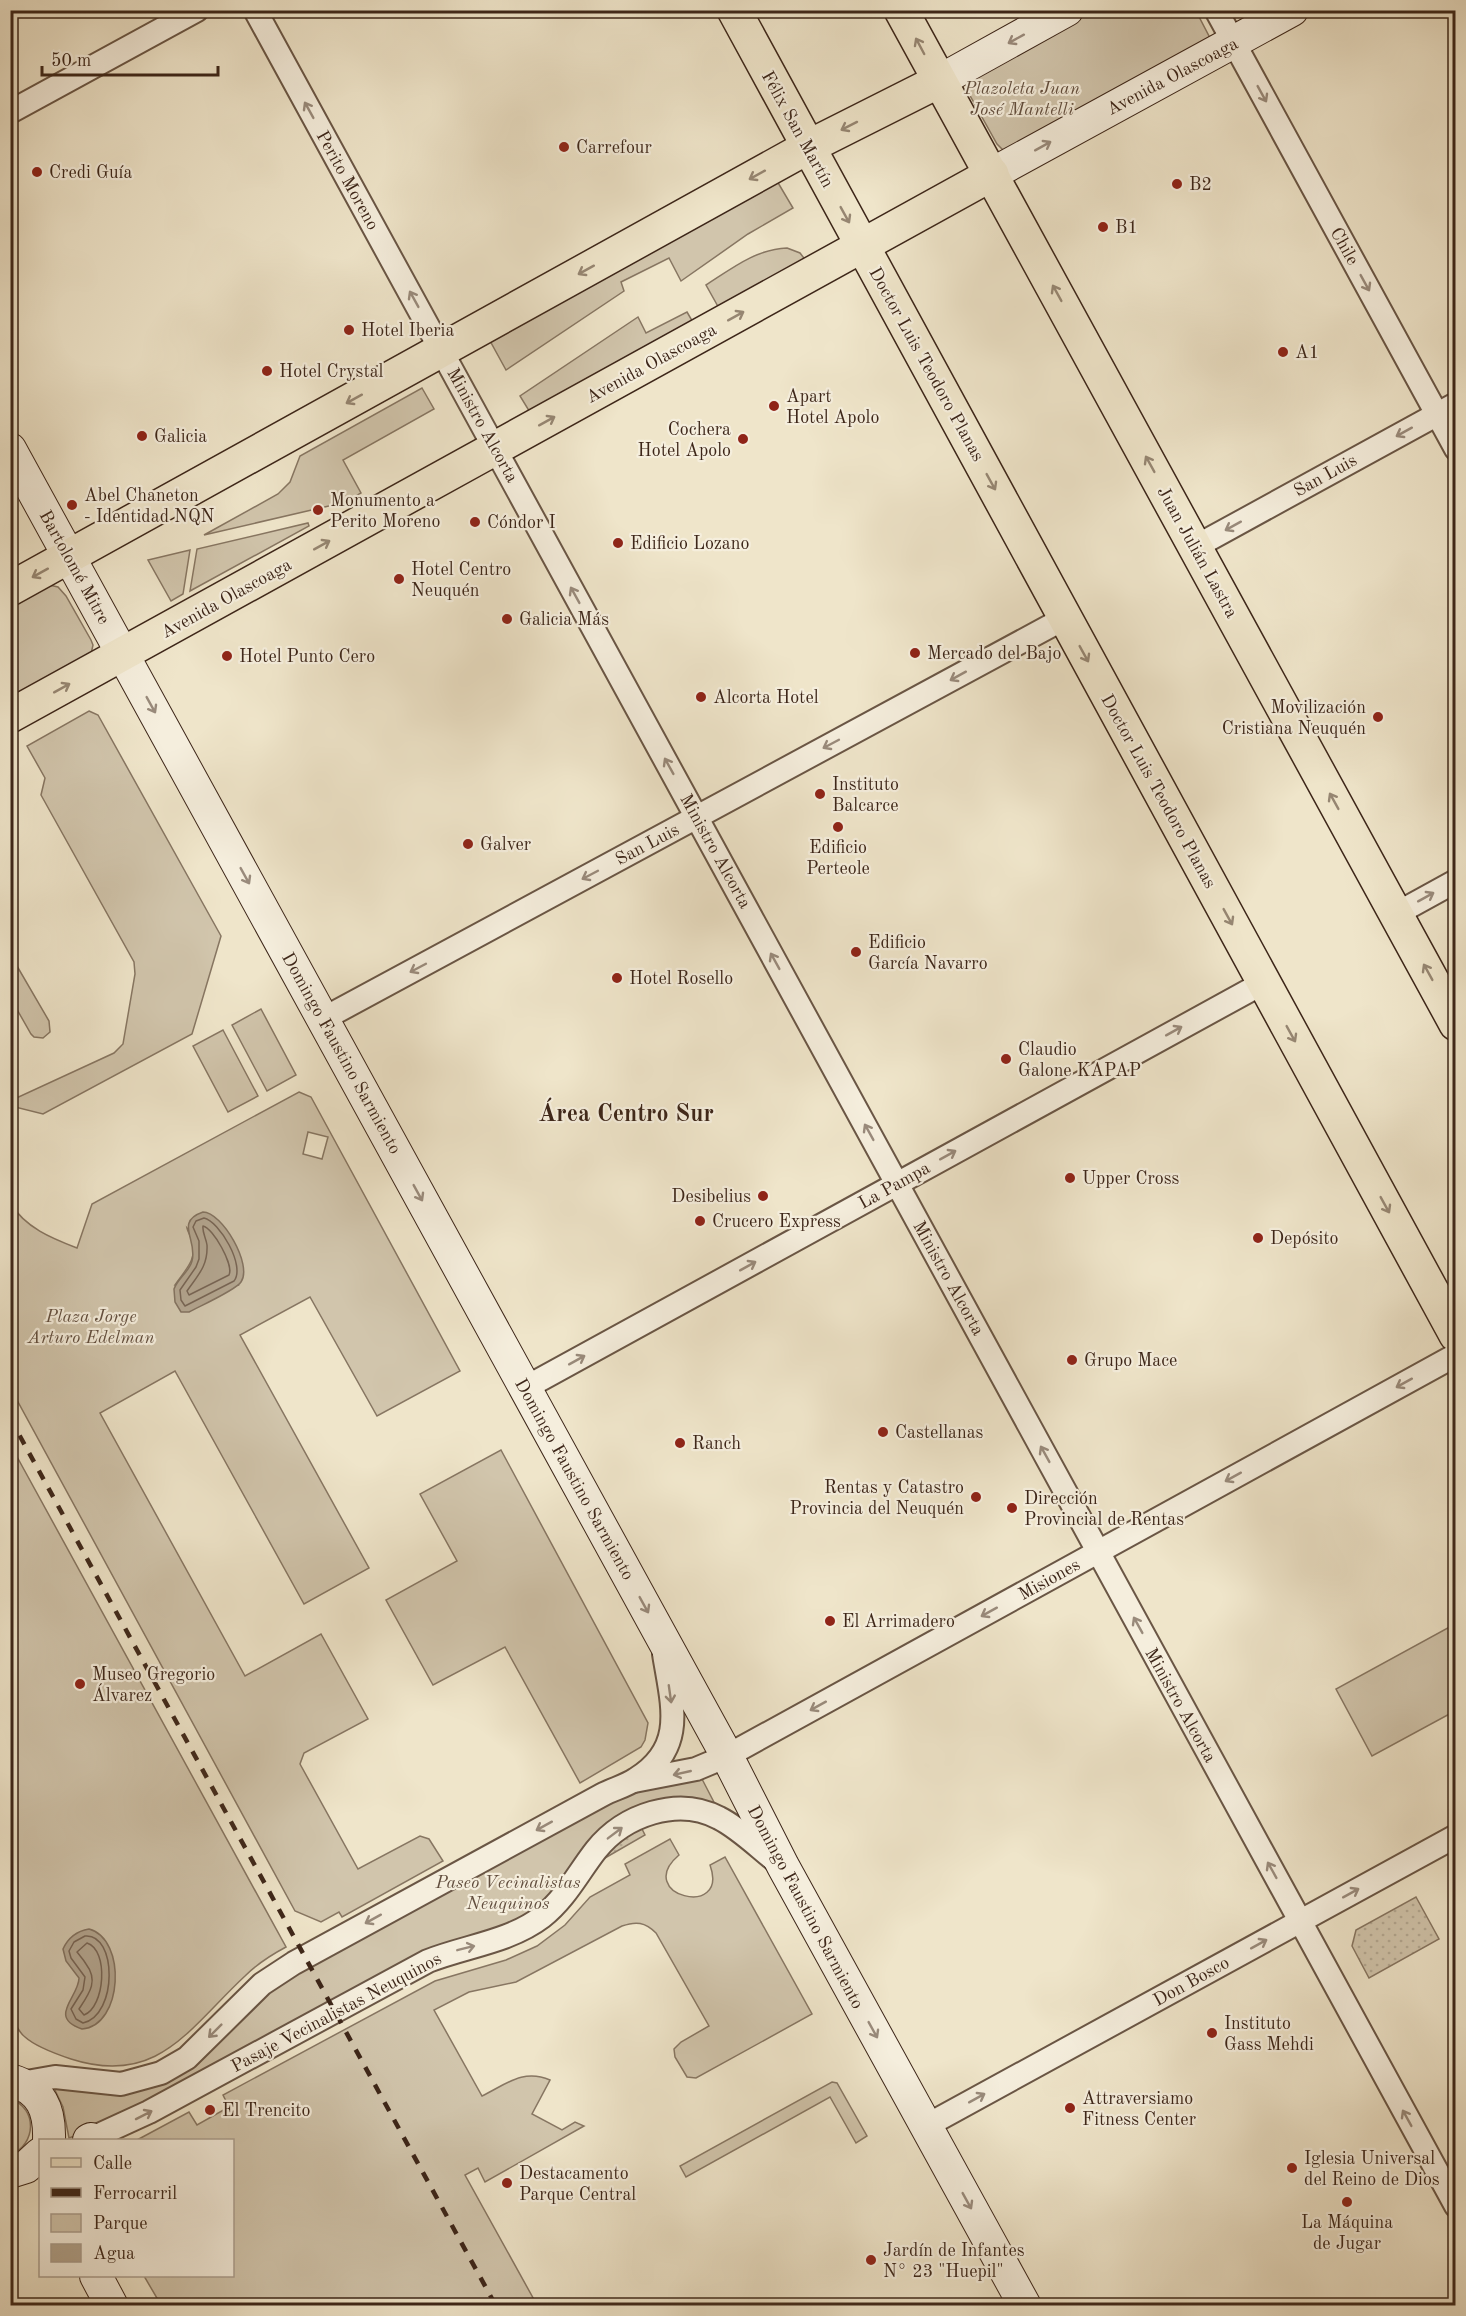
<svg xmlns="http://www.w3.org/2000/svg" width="1466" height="2316" font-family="'Old Standard TT',serif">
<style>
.grass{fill:url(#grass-dots);stroke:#877662;stroke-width:1.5}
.green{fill:#d1c5ac;stroke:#877662;stroke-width:1.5;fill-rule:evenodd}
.water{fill:#b2a48e;stroke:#83725f;stroke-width:1.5}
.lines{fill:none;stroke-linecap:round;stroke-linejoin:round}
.shore{stroke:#786554;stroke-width:1.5}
.street-casing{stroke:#6a5645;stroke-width:26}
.secondary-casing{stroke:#3d2619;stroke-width:34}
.primary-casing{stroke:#3d2619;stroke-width:36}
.highway-casing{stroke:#3d2619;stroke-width:36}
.street{stroke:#f5eedd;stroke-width:22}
.secondary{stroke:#f5eedd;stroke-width:32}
.primary{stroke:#efe5ca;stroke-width:33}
.highway{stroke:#efe5ca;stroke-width:33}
.rail{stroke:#3d2619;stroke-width:4.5;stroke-dasharray:10 10;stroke-linecap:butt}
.oneway{stroke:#998a7b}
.oneway2{stroke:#968672}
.poi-dot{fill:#8f2418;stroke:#f5eedd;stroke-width:2}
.labels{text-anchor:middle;stroke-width:4.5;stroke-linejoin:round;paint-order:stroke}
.street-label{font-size:18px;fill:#3d2619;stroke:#f5eedd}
.park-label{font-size:18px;font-style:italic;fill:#624e3e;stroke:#f5eedd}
.poi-label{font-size:18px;fill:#3d2619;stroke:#f5eedd;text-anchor:start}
.district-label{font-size:24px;font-weight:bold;fill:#3d2619;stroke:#f5eedd}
</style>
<defs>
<pattern id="grass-dots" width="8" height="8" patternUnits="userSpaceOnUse" patternTransform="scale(1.5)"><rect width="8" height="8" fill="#d1c5ac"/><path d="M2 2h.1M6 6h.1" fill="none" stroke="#b4a993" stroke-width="1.8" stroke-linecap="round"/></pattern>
</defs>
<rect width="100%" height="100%" fill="#efe5ca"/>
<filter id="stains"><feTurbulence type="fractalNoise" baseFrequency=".00333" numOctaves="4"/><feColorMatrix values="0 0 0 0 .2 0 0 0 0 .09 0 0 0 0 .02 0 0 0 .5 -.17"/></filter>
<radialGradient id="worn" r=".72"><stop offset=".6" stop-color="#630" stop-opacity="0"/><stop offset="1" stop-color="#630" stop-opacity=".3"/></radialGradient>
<!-- grass -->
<g class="grass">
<path d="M640,1825L645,1835L598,1862L606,1851Z"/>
<path d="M1416,1897L1439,1939L1369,1978L1352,1946L1356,1930Z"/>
</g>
<!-- green -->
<g class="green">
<path d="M1092,11H1196L1210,38L1004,151L997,144L968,92L966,84L974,75Z"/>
<path d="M777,181L793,208L748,234L681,281L669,258L621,282L624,291L506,370L489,339Z"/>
<path d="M787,248L800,253L807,262L720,310L706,285C731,269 756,249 787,248Z"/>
<path d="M687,312L694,324L531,414L520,396L638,317L646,333Z"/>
<path d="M422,388L434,409L343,460L361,493L346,502L204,535L278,494L290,482L300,456Z"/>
<path d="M308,523L309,526L190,591L197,549Z"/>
<path d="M190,550L183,594L171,601L148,560Z"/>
<path d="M49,585L58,587L66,596L91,640L93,645L91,654L11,700V604Z"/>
<path d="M89,711L98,715L221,936L192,1034L43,1114L11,1106L12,1100L114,1053L123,1044L135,974L134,962L41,795L45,778L27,746Z"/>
<path d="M10,954L49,1021L50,1032L43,1038L34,1037L31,1034L11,999Z"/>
<path d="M261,1009L296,1075L267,1091L232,1025Z"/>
<path d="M223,1030L258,1096L228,1112L193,1046Z"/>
<path d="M299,1092L311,1097L460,1371L377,1416L310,1297L240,1335L369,1568L304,1604L175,1371L100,1413L245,1676L321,1634L368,1719L304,1753L300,1764L358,1869L420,1836L429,1839L443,1861L342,1917L339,1912L321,1922L295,1911L11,1389L10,1203C26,1228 51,1238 77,1248L92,1204ZM308,1132L328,1137L322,1159L303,1154ZM187,1228L238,1285H175C184,1271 198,1260 192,1241C191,1236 188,1233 187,1228Z"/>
<path d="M10,1444L286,1947C271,1955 257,1964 245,1976C189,2028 158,2087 71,2059C56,2054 36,2047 25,2037C18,2032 14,2021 11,2014Z"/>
<path d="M501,1450L648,1723L645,1740L641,1747L580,1783L505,1647L433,1685L386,1600L457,1561L420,1494Z"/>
<path d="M1455,1624V1711L1372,1756L1336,1689Z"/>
<path d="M702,1779L717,1808L667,1801L543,1906L121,2119L69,2138L63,2107L53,2086L122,2088L269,1989L621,1797L647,1788Z"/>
<path d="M670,1839L679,1855C632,1895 730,1920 710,1865L725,1857L812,2014L696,2078L687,2077L675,2057L674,2049L681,2042L709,2026L656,1933C645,1922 636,1921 622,1926L516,1982L469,1992L434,2010L482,2096C505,2085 523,2068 550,2080L532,2114L562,2130L575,2122L584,2126L485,2182L478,2168L465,2175L537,2305H161L144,2276H232V2140H137L189,2112L197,2125L229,2107L223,2095L435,1981L506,1960L537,1946L565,1925L590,1897L630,1875L625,1864Z"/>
<path d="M832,2082L837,2083L867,2136L856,2143L830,2097L686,2177L680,2166Z"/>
<path d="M11,2099C38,2109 36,2144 11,2155Z"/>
</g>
<!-- water -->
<g class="water">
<path d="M203,1212C222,1212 253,1265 241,1282C236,1290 200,1306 189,1312H181L175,1302L174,1289C178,1278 189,1272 192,1261C198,1240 174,1222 203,1212Z"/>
<path d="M89,1929C127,1939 123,2026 82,2029C47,2017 79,1997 79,1978L66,1961L63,1949C68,1938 77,1931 89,1929Z"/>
</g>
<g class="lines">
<!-- shore -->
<g class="shore">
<path d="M204,1218C219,1221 246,1266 234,1281L185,1306L181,1300L180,1290L196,1267L199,1259V1241L193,1227L196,1221Z"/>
<path d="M203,1226C213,1228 234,1265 229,1275L189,1295L187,1291C198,1275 208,1266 207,1245C206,1238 202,1232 203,1226Z"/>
<path d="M85,1936C117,1933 118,2015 83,2023L76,2019L71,2009L83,1990L85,1977L71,1958L69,1951L74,1942Z"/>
<path d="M87,1943C109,1950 105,2007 84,2015L79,2009C89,1994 99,1981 86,1964C83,1959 80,1956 77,1952Z"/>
</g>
<!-- street casing -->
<g class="street-casing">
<g id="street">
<path d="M255,10L1456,2206"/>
<path d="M1216,10L1456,449"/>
<path d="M10,112L197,10"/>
<path d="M1195,547L1456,404"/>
<path d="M1396,914L1456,881"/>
<path d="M323,1019L1065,618"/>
<path d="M525,1388L1263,983"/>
<path d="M634,1781L696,1769L727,1756L1456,1355"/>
<path d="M21,2083L55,2077L121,2084L161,2073L187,2058L262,1984L294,1963L602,1795C613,1789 626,1786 636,1779C687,1748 672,1704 664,1654"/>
<path d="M926,2126L1456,1836"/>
<path d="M88,2140L149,2112L428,1961C466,1946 509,1942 542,1917C566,1898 578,1873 596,1850C624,1815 678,1796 719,1818C739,1828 758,1847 777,1862"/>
</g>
</g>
<!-- secondary casing -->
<g class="secondary-casing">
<g id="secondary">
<path d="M939,81L1067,10"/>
<path d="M992,174L1292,10"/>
<path d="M10,449L727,1756L783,1866L1025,2306"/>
<path d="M10,2080C42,2089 50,2110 49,2140"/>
<path d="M89,2140L91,2139"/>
<path d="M10,2172L26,2167L40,2154"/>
<path d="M96,2276L112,2306"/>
</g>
</g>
<!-- primary casing -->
<g class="primary-casing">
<g id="primary">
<path d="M10,589L808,147L939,81"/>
<path d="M10,716L992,174"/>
</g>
</g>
<!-- highway casing -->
<g class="highway-casing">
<g id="highway">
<path d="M734,10L1456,1335"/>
<path d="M901,10L1456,1024"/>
</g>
</g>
<!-- street -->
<use href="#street" class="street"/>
<!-- secondary -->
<use href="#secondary" class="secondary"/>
<!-- primary -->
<use href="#primary" class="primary"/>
<!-- highway -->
<use href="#highway" class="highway"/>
<!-- rail -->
<path class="rail" d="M10,1418L496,2306"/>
</g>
<!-- one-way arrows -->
<defs><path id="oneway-shaft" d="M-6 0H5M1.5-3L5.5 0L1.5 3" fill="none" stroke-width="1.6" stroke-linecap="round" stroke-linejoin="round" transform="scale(1.5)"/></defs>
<g class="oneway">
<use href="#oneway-shaft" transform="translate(1016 39) rotate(151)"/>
<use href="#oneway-shaft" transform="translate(1262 94) rotate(61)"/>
<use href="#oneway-shaft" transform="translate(309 110) rotate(-119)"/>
<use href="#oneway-shaft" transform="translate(1043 146) rotate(-29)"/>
<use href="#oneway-shaft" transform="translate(1365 283) rotate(61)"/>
<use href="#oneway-shaft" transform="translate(414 299) rotate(-119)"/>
<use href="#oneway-shaft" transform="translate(1404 432) rotate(151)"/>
<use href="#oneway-shaft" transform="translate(1233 526) rotate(151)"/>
<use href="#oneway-shaft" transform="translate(575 595) rotate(-119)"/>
<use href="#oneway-shaft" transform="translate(958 676) rotate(151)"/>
<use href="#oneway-shaft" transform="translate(151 705) rotate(61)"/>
<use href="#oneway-shaft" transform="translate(831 744) rotate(152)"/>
<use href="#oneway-shaft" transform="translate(669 766) rotate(-119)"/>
<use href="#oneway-shaft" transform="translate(590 875) rotate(152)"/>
<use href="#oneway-shaft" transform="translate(245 876) rotate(61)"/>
<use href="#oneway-shaft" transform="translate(1426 897) rotate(-29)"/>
<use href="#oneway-shaft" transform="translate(775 961) rotate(-119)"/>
<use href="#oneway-shaft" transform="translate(418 968) rotate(152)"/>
<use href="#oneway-shaft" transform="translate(1174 1031) rotate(-29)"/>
<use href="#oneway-shaft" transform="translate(869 1132) rotate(-119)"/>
<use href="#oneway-shaft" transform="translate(948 1155) rotate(-29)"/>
<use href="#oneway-shaft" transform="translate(418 1193) rotate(61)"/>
<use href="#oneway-shaft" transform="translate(748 1266) rotate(-29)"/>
<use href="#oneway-shaft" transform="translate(577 1360) rotate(-29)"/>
<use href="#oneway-shaft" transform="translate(1404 1383) rotate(151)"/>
<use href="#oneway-shaft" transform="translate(1045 1454) rotate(-119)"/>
<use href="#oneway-shaft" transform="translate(1233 1477) rotate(151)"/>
<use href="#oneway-shaft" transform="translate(644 1605) rotate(61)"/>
<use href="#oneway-shaft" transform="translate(989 1612) rotate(151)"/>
<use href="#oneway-shaft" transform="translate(1138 1625) rotate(-119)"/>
<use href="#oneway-shaft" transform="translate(670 1694) rotate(82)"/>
<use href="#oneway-shaft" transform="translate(818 1706) rotate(151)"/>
<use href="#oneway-shaft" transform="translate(682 1773) rotate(167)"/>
<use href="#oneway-shaft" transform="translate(544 1826) rotate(151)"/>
<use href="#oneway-shaft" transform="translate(615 1833) rotate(-37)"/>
<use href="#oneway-shaft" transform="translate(1272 1870) rotate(-119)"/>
<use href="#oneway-shaft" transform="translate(1351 1893) rotate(-29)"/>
<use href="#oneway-shaft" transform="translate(373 1919) rotate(151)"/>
<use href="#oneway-shaft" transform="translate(1259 1944) rotate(-29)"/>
<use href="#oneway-shaft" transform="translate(466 1948) rotate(-14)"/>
<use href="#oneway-shaft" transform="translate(873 2030) rotate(61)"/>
<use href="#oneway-shaft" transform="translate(215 2031) rotate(135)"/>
<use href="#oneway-shaft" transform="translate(977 2098) rotate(-29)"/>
<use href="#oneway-shaft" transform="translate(144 2115) rotate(-27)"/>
<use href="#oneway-shaft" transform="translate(1407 2118) rotate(-119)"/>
<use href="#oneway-shaft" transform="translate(967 2201) rotate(61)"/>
</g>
<g class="oneway2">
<use href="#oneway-shaft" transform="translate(920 46) rotate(-118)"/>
<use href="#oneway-shaft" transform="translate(849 126) rotate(153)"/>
<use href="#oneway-shaft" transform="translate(757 175) rotate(151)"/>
<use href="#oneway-shaft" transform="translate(845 215) rotate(61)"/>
<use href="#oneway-shaft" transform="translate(586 270) rotate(151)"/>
<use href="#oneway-shaft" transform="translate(1057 293) rotate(-119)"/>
<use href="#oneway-shaft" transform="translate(736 316) rotate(-29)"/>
<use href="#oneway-shaft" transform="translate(354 399) rotate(151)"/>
<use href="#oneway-shaft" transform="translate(547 421) rotate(-29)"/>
<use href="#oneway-shaft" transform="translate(1150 464) rotate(-119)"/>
<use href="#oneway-shaft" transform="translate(991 482) rotate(61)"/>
<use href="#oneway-shaft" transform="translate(322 545) rotate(-29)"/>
<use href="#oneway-shaft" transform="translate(40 573) rotate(151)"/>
<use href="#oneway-shaft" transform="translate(1084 654) rotate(61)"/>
<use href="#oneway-shaft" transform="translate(62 688) rotate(-29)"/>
<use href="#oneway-shaft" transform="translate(1334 801) rotate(-119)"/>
<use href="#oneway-shaft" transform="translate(1228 917) rotate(61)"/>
<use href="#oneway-shaft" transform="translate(1428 972) rotate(-119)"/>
<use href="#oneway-shaft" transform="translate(1291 1034) rotate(61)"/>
<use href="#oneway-shaft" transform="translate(1385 1205) rotate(61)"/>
</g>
<!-- markers -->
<g class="poi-dot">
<circle cx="564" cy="147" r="6"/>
<circle cx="37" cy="172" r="6"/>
<circle cx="1177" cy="184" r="6"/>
<circle cx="1103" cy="227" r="6"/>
<circle cx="349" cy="330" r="6"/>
<circle cx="1283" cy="352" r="6"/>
<circle cx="267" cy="371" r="6"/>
<circle cx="774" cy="406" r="6"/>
<circle cx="142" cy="436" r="6"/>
<circle cx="743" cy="439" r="6"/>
<circle cx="72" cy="505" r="6"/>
<circle cx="318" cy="510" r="6"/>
<circle cx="475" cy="522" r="6"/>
<circle cx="618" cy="543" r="6"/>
<circle cx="399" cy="579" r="6"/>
<circle cx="507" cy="619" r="6"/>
<circle cx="915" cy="653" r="6"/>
<circle cx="227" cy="656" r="6"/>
<circle cx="701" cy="697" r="6"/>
<circle cx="1378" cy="717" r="6"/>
<circle cx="820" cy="794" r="6"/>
<circle cx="838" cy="827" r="6"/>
<circle cx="468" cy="844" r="6"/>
<circle cx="856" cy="952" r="6"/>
<circle cx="617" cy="978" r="6"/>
<circle cx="1006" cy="1059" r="6"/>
<circle cx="1070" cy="1178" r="6"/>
<circle cx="763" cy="1196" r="6"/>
<circle cx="700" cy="1221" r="6"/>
<circle cx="1258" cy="1238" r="6"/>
<circle cx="1072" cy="1360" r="6"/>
<circle cx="883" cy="1432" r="6"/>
<circle cx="680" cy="1443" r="6"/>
<circle cx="976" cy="1497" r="6"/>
<circle cx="1012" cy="1508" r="6"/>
<circle cx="830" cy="1621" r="6"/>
<circle cx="80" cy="1684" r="6"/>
<circle cx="1212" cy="2033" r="6"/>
<circle cx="1070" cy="2108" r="6"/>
<circle cx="210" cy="2110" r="6"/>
<circle cx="1292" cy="2168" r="6"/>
<circle cx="507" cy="2183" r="6"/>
<circle cx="1347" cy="2202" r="6"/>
<circle cx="871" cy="2260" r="6"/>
</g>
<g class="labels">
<!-- street labels -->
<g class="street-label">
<text transform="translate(1172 76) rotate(-28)" y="6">Avenida Olascoaga</text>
<text transform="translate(798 129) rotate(61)" y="6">Félix San Martín</text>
<text transform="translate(348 180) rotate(61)" y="6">Perito Moreno</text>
<text transform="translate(1345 246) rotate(61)" y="6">Chile</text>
<text transform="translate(651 363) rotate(-29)" y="6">Avenida Olascoaga</text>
<text transform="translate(927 364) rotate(61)" y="6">Doctor Luis Teodoro Planas</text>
<text transform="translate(483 425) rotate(61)" y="6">Ministro Alcorta</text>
<text transform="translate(1325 475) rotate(-29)" y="6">San Luis</text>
<text transform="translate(1198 552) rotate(61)" y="6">Juan Julián Lastra</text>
<text transform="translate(75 567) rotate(61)" y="6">Bartolomé Mitre</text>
<text transform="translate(226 598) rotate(-29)" y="6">Avenida Olascoaga</text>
<text transform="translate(1159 791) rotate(61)" y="6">Doctor Luis Teodoro Planas</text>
<text transform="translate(647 844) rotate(-28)" y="6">San Luis</text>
<text transform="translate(716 851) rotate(61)" y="6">Ministro Alcorta</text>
<text transform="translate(342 1053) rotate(61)" y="6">Domingo Faustino Sarmiento</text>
<text transform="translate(894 1185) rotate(-29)" y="6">La Pampa</text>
<text transform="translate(949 1278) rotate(61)" y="6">Ministro Alcorta</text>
<text transform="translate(575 1479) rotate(61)" y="6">Domingo Faustino Sarmiento</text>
<text transform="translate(1049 1579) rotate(-29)" y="6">Misiones</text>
<text transform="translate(1181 1705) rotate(61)" y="6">Ministro Alcorta</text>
<text transform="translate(806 1907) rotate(62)" y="6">Domingo Faustino Sarmiento</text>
<text transform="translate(1191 1981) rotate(-29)" y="6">Don Bosco</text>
<text transform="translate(336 2012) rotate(-28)" y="6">Pasaje Vecinalistas Neuquinos</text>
</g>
<!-- park labels -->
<g class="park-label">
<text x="1022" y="94">Plazoleta Juan<tspan x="1022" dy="21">José Mantelli</tspan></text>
<text x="91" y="1322">Plaza Jorge<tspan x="91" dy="21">Arturo Edelman</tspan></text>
<text x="508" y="1888">Paseo Vecinalistas<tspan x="508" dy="21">Neuquinos</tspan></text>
</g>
<!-- poi labels -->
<g class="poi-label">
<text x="576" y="153">Carrefour</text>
<text x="49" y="178">Credi Guía</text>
<text x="1189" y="190">B2</text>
<text x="1115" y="233">B1</text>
<text x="361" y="336">Hotel Iberia</text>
<text x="1295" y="358">A1</text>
<text x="279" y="377">Hotel Crystal</text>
<text x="786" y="402">Apart<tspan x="786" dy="21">Hotel Apolo</tspan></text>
<text x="731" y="435" text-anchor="end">Cochera<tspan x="731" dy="21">Hotel Apolo</tspan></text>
<text x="154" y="442">Galicia</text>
<text x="84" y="501">Abel Chaneton<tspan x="84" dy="21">- Identidad NQN</tspan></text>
<text x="330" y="506">Monumento a<tspan x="330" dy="21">Perito Moreno</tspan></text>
<text x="487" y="528">Cóndor I</text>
<text x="630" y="549">Edificio Lozano</text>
<text x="411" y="575">Hotel Centro<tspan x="411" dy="21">Neuquén</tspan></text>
<text x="519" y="625">Galicia Más</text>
<text x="927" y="659">Mercado del Bajo</text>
<text x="239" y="662">Hotel Punto Cero</text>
<text x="713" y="703">Alcorta Hotel</text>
<text x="1366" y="713" text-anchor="end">Movilización<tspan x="1366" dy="21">Cristiana Neuquén</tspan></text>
<text x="832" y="790">Instituto<tspan x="832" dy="21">Balcarce</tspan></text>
<text x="480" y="850">Galver</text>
<text x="838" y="853" text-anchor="middle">Edificio<tspan x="838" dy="21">Perteole</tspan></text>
<text x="868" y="948">Edificio<tspan x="868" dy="21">García Navarro</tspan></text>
<text x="629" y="984">Hotel Rosello</text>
<text x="1018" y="1055">Claudio<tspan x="1018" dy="21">Galone KAPAP</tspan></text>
<text x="1082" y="1184">Upper Cross</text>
<text x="751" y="1202" text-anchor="end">Desibelius</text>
<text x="712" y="1227">Crucero Express</text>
<text x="1270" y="1244">Depósito</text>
<text x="1084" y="1366">Grupo Mace</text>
<text x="895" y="1438">Castellanas</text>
<text x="692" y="1449">Ranch</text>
<text x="964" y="1493" text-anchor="end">Rentas y Catastro<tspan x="964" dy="21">Provincia del Neuquén</tspan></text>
<text x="1024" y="1504">Dirección<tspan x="1024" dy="21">Provincial de Rentas</tspan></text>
<text x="842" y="1627">El Arrimadero</text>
<text x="92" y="1680">Museo Gregorio<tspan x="92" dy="21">Álvarez</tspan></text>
<text x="1224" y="2029">Instituto<tspan x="1224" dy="21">Gass Mehdi</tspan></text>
<text x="1082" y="2104">Attraversiamo<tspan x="1082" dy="21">Fitness Center</tspan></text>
<text x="222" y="2116">El Trencito</text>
<text x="1304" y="2164">Iglesia Universal<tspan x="1304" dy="21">del Reino de Dios</tspan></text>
<text x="519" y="2179">Destacamento<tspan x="519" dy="21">Parque Central</tspan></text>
<text x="1347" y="2228" text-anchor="middle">La Máquina<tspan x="1347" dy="21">de Jugar</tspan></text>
<text x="883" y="2256">Jardín de Infantes<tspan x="883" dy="21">N° 23 "Huepil"</tspan></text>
</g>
<!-- district labels -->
<g class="district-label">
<text x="626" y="1121">Área Centro Sur</text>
</g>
</g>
<!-- margin -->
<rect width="1466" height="2316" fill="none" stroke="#efe5ca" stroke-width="36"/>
<rect x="12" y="12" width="1442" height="2292" fill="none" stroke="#3d2619" stroke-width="3"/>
<rect x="18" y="18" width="1430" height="2280" fill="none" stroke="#3d2619" stroke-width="1.5"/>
<!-- legend -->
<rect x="39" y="2139" width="195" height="138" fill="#f5eedd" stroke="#ab9e8f" stroke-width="1.5"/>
<rect x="51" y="2158" width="30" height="9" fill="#efe5ca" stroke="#ab9e8f" stroke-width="1.5"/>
<text x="93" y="2169" font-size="18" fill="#3d2619">Calle</text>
<rect x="51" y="2188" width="30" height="9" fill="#3d2619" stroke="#ab9e8f" stroke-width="1.5"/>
<text x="93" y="2199" font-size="18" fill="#3d2619">Ferrocarril</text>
<rect x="51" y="2214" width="30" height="18" fill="#d1c5ac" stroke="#ab9e8f" stroke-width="1.5"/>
<text x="93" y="2229" font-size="18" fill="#3d2619">Parque</text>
<rect x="51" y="2244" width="30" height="18" fill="#b2a48e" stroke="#ab9e8f" stroke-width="1.5"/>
<text x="93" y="2259" font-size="18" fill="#3d2619">Agua</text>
<!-- scale -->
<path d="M42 66v9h176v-9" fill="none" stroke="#3d2619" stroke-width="3"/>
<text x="51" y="66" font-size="18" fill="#3d2619" stroke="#f5eedd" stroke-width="4.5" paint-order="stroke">50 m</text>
<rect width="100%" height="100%" filter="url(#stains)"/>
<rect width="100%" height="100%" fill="url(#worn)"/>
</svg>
